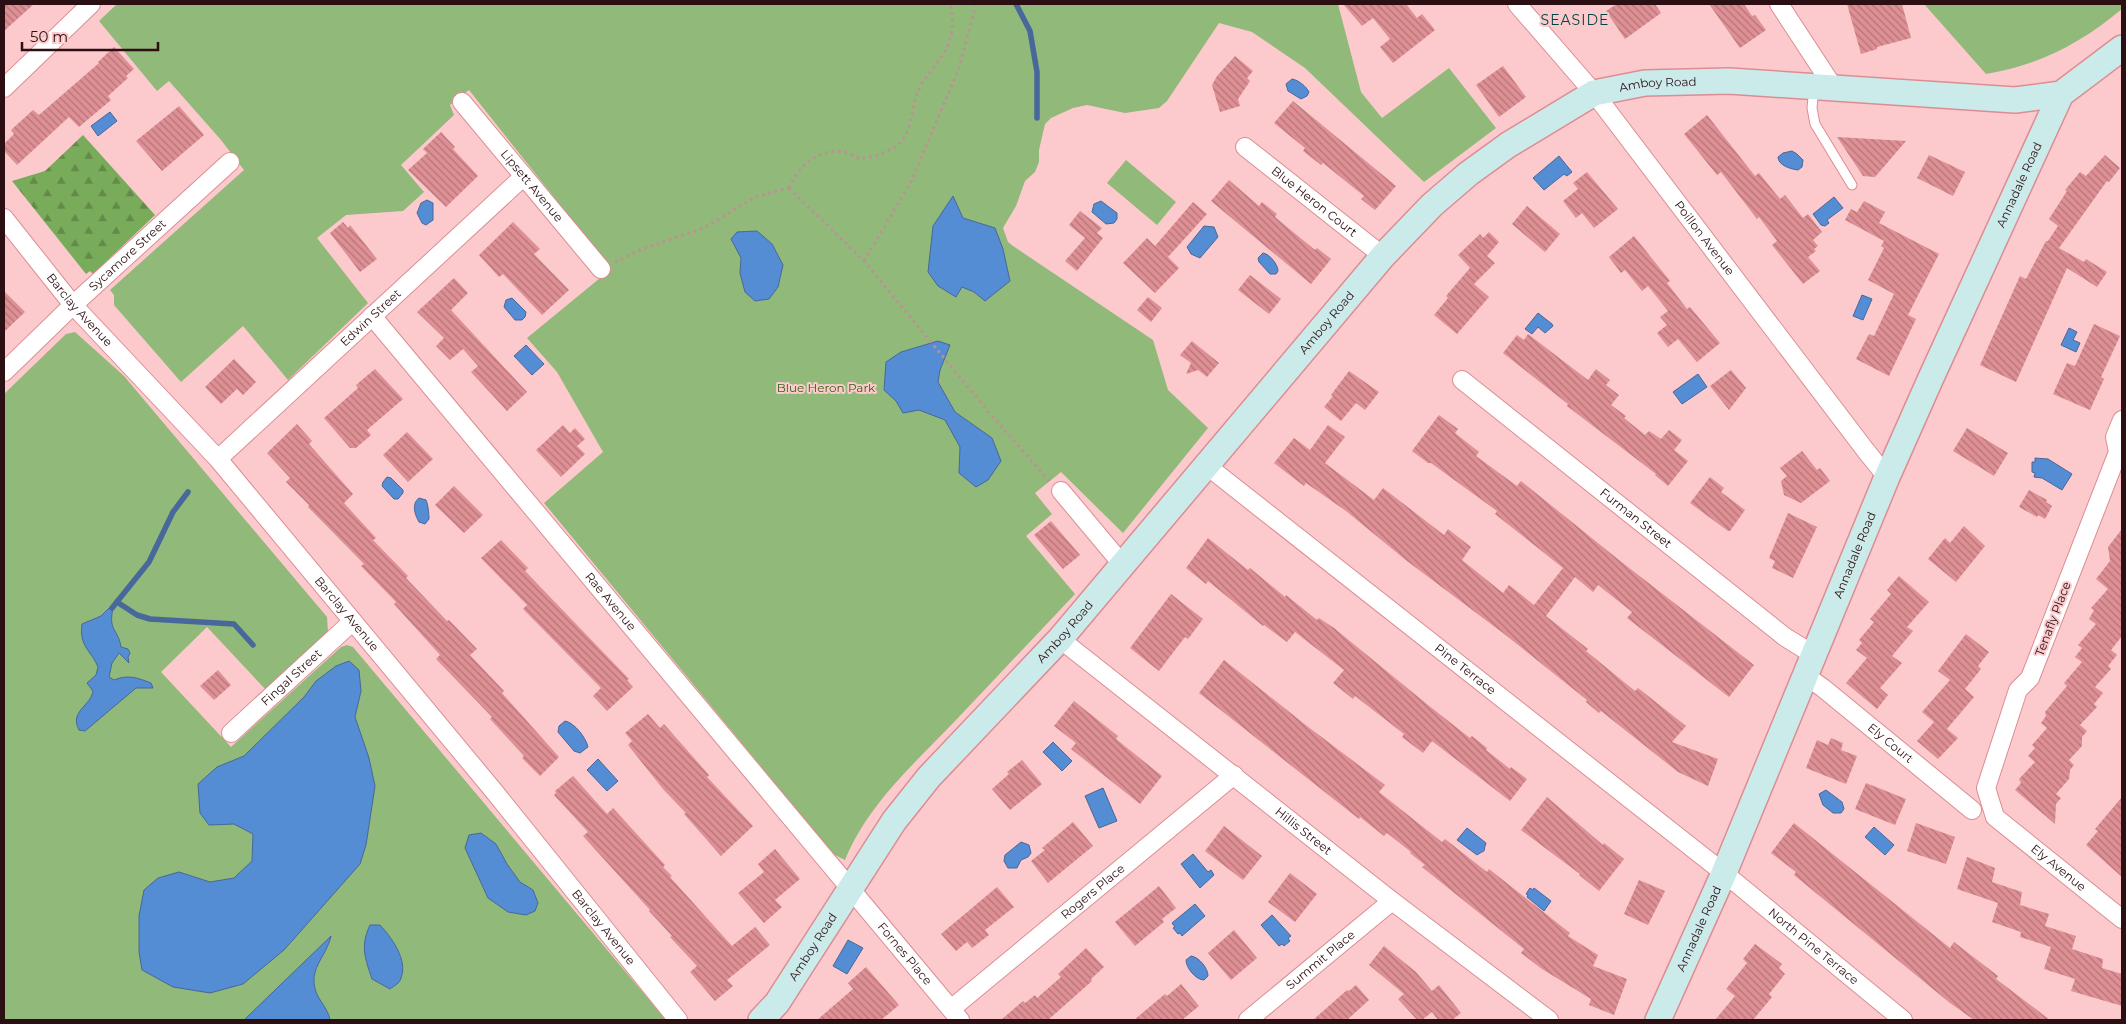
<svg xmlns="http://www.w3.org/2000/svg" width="2126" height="1024" font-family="Montserrat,sans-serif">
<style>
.forest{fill:url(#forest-firs)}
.green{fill:#90b97a}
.water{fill:#548dd4;stroke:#48679a}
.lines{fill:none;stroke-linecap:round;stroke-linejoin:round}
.stream{stroke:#48679a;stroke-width:5.5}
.building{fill:url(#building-back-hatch)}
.lane-casing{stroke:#dc8d93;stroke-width:11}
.street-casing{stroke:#dc8d93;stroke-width:20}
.secondary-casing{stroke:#dc8d93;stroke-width:28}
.path{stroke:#bd9193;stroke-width:3;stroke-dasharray:2.5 4;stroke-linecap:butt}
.lane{stroke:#fff;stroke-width:9}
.street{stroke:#fff;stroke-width:18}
.secondary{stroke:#cbebeb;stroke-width:25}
.labels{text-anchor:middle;stroke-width:4;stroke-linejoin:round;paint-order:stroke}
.street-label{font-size:12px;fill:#2c0f12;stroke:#fccacc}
.park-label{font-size:12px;fill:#34630d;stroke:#fccacc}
.neighbourhood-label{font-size:14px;letter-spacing:1px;fill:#004343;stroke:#fccacc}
</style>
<defs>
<pattern id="forest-firs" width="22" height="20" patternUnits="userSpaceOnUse" patternTransform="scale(1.25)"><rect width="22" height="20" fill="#78ab5a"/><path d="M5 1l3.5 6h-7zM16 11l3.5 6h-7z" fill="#638a49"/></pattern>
<pattern id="building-back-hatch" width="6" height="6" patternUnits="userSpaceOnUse" patternTransform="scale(1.25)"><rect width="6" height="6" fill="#de9095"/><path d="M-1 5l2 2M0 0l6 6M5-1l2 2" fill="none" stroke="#b47478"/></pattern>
</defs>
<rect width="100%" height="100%" fill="#fccacc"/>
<!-- forest -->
<path class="forest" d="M83,135L155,215L93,274L90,271L86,274L12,181L45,171Z"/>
<!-- green -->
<g class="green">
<path d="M117,4H1338L1361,92L1382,118L1449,68L1496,128L1424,182L1305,68L1252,32L1219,23L1167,101L1159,108L1125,113L1087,105L1073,108L1051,118L1045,124L1039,150V162L1035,172L1025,181L1016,206L1003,228L1008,242L1013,246L1153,340L1168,390L1208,428L1123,533L1061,472L1035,493L1052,514L1026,536L1075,594C1035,636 995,679 955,721C914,764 868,804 845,860L833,854L544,503L603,452L557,372L527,338L611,269L469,90L450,105L454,115L401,165L424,192L403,211L346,215L317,238L368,303L288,380L243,326L181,382L114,305V295L110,290L244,170L221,140L169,81L157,91L99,21Z"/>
<path d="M1924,4H2122V9C2081,43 2040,65 1986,74Z"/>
<path d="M1126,160L1176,202L1157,225L1107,183Z"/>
<path d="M75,332L124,376L327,617L328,632L267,691L207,627L161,672L231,747L341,647L347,645L353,647L666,1020H4V394L66,334Z"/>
</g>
<!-- water -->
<g class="water">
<path d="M1292,79C1298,80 1306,86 1309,92L1307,96L1301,99L1288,91L1286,84Z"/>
<path d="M110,112L117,121L98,136L91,126Z"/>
<path d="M1792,151L1797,154L1803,160L1802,167L1798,170C1790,169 1778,165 1778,157L1783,153Z"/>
<path d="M1559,156L1572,172L1567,176L1564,174L1544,190L1533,178Z"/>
<path d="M953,196L963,218L995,228L1003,249L1010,281L985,301L974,292L962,287L956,297L938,286L928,272L933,226Z"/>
<path d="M1834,197L1843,208L1827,220L1829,223L1825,226L1821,225L1813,214Z"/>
<path d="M427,200L433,203V220L426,225L422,223L417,213L421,203Z"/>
<path d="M1101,201L1117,213V219L1114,223L1106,224L1092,212L1094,204Z"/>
<path d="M1204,226L1214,227L1218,237L1200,258L1191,254L1187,247Z"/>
<path d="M757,231L772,244L783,265L778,287L769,299L755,301L745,292L740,273L741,258L731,239L737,232Z"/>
<path d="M1263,253C1270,254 1278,265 1278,271L1276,274H1270L1259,262L1258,258Z"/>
<path d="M1862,295L1872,299L1863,320L1853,316Z"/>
<path d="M512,298L526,312L525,317L522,320H515L504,307L506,300Z"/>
<path d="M1538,313L1552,324L1553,326L1545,333L1538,327L1532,334L1525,329Z"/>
<path d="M2069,328L2077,332L2073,340L2080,343L2076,352L2061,345Z"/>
<path d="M938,341L950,345L940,370L938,382L955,412L992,438L1001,461L988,480L976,487L959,473L960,447L945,420L919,410L903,413L896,401L884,390L886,362L901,352Z"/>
<path d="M526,345L544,364L532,375L514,356Z"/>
<path d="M1698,374L1707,387L1682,404L1673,392Z"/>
<path d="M2035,458L2048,459L2072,474L2062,490L2042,478L2034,477L2035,473L2032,472V462H2035Z"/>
<path d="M387,477L391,478L403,490V493L398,499H394L382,486L383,482Z"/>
<path d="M419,498L426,500C428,504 429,514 429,519L425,524L419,522C415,515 411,504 419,498Z"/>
<path d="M109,608H113C108,632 118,628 121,647L128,649L130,653L128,657L129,663L119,653L112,663L109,677L114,680C128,674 138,678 151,683L153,688H136L85,731L79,730C69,711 91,706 93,691L87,683L96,675L98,667C91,650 79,647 82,624L101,616Z"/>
<path d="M349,661L359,670L361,691L355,717L369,758L375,786L366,845L360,864L284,950L243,984L210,993L173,987L142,970L139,952V916L144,890L158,878L179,872L210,882L234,878L252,861L253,834L234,824L209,825L200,813L198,784L217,767L244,756L304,697L316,681L336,666Z"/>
<path d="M565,721C575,723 586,738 588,747L580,753L574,751L558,732L559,726Z"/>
<path d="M1053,742L1072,761L1062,771L1043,752Z"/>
<path d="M598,759L618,781L607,791L587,770Z"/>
<path d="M1103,788L1117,821L1099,828L1085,796Z"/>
<path d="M1826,790L1842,802L1844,809L1841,813H1833L1823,805L1819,794Z"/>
<path d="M1874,827L1894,845L1885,855L1865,837Z"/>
<path d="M1467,828L1486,843C1482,855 1488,848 1477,855L1457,840Z"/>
<path d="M481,833L496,844L507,864L520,882L533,890L538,903L535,911L526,915L508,912L488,898L465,848L469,835Z"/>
<path d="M1021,842L1029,845L1031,853L1028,857L1021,860L1017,868H1008L1004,861L1005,855Z"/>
<path d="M1193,854L1208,872L1211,870L1214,875L1200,888L1181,864Z"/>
<path d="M1530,888L1533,890L1534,888L1551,901L1544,911L1527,897L1528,895L1526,894Z"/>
<path d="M1195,904L1205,916L1182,936L1180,933L1178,934L1173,928L1175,927L1172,923Z"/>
<path d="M1272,915L1291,936L1288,938L1290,941L1284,946L1282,944L1279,946L1261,925Z"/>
<path d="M370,925H380C392,938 408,960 401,978C400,983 394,986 390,989L372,979C365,958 360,946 370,925Z"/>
<path d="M331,936C326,958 308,968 316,992C320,1002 328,1009 330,1020H244Z"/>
<path d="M848,940L863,948L847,974L833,966Z"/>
<path d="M1191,956C1199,957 1208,968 1208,976L1204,980C1196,980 1186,968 1186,960Z"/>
</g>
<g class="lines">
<!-- stream -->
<g class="stream">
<path d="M1016,4L1030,31L1037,72V118"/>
<path d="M117,602L137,615L150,619L234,624L253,645"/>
<path d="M112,608L149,562L173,512L188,492"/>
</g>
</g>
<!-- building -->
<g class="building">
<path d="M4,4H34L4,31Z"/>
<path d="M1343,4H1406L1417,18L1422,14L1435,30L1393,63L1380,47L1390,39L1373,18L1362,26Z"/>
<path d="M1617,4H1655L1661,13L1625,39L1606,11Z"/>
<path d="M1709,4H1744L1752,16L1755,15L1766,30L1740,48Z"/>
<path d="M1847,4H1902L1911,38L1877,47V49L1861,54Z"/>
<path d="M114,47L134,69L126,76L128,78L108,96L111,100L79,127L69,117L17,165L4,151V144L14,134L11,130L33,110L39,115L99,63L98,62Z"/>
<path d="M1235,56L1253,71L1247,78L1250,81L1238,99L1240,106L1220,112L1212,85L1217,76Z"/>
<path d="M1503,66L1526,97L1499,117L1476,85Z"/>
<path d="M1293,101L1396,186L1375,210L1361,199L1364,196L1323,163L1321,165L1303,151L1305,148L1274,123Z"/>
<path d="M179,106L204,135L162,171L136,141Z"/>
<path d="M1707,115L1755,176L1759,173L1780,199L1785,195L1803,218L1808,214L1822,232L1813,240L1818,246L1814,249L1816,251L1808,257L1820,271L1803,284L1772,245L1777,241L1759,217L1757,219L1721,172L1717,175L1684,134Z"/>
<path d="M441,132L455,147L453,149L478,176L446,207L408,170L427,153L423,149Z"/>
<path d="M1837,137L1906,141L1875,177L1863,176Z"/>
<path d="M1929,155L1965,172L1953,196L1917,178Z"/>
<path d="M2105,155L2120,168L2109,182L2107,181L2059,248L2084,262L2086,259L2107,272L2097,287L2067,268L2016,382L1980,365L2020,276L2026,279L2046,241H2048L2058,226L2049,219L2067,191L2065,190L2080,172L2086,176Z"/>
<path d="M1587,172L1618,209L1594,228L1582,213L1576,218L1563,201L1578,189L1573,183Z"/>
<path d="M1229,180L1259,206L1262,202L1277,214L1275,217L1315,250L1317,248L1331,259L1311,284L1211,201Z"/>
<path d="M1864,201L1885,212L1879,223L1939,254L1908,315L1916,319L1889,376L1856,359L1869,334L1874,336L1894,294L1868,280L1884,248L1881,246L1884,241L1845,220L1851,209L1857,212Z"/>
<path d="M1193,202L1207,214L1168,257L1179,268L1155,293L1123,263L1147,238L1155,246Z"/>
<path d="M1527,206L1560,234L1545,252L1512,224Z"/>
<path d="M1080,211L1102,228L1097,233L1103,238L1077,271L1065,261L1085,238L1069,225Z"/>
<path d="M343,222L348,228L350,225L377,259L360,272L330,233Z"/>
<path d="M513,222L540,249L534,254L569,290L542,315L503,274L499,277L479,255Z"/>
<path d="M1489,232L1499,242L1487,256L1495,263L1474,284L1489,297L1457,334L1434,315L1448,298L1446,296L1470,268L1458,255L1480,234L1483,238Z"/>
<path d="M1634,236L1670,281L1667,283L1687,309L1690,307L1720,343L1697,362L1678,339L1668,347L1657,333L1667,325L1660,317L1668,311L1648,286L1642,291L1625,270L1621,273L1609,257Z"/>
<path d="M1250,275L1281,299L1269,314L1238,290Z"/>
<path d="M454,278L468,293L451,310L527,392L507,411L471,372L478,366L463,349L450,360L436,346L444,338L417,312Z"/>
<path d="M4,291L25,312L4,332Z"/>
<path d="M1148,297L1162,308L1151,322L1137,310Z"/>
<path d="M2094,324L2120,336L2101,377L2104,379L2090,410L2053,394L2067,363L2075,366Z"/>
<path d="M1528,334L1588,380L1596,369L1610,380L1606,385L1619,395L1611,405L1626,416L1624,418L1645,435L1649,431L1661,439L1669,430L1682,440L1674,450L1688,461L1668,486L1655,475L1656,474L1567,406L1568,404L1503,353L1517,335L1524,340Z"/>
<path d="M1192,341L1219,363L1207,377L1198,370L1186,374L1191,363L1180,355Z"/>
<path d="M234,359L256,382L243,395L237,389L221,404L205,387Z"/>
<path d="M375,369L403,399L367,430L371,435L356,448H350L324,418L358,388L356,385Z"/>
<path d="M1731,370L1746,388L1729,410L1710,386Z"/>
<path d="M1349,371L1379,392L1365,410L1356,403L1341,421L1324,407L1333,396L1331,395Z"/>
<path d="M1439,415L1458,429L1455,433L1479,452L1476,456L1517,486L1521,481L1619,560L1754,665L1729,697L1627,618L1632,612L1598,585L1593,592L1575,577L1546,616L1588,649L1586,651L1635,691L1638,688L1686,726L1672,742L1718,759L1708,786L1678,772L1601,711L1599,713L1586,702L1587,700L1503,633L1407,561L1346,511L1306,483L1304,486L1274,463L1294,438L1310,450L1328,425L1345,437L1325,463L1374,500L1383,488L1444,535L1448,529L1471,547L1462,560L1503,593L1509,585L1534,605L1563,568L1495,514L1497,511L1431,463H1428L1412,451Z"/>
<path d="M297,424L312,441L309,444L353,494L344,503L376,538L373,540L408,576L406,578L447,621L449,620L477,649L470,655L504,691L502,693L559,757L540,776L522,758L524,756L490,719L492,717L436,659L440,655L394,604L396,602L361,566L364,564L308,507L309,505L286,482L290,478L267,453Z"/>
<path d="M563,425L570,433L575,428L585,439L577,446L585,454L561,477L536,450Z"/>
<path d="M1967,428L2008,453L1994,476L1953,451Z"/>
<path d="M407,432L433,459L408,482L383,455Z"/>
<path d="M1802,451L1817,470L1820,468L1830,481L1801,503L1784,495L1781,481L1787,476L1780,468Z"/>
<path d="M1710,477L1724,488L1721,492L1745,510L1730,531H1728L1690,503Z"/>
<path d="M454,486L483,515L464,533L435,505Z"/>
<path d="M2029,490L2047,500L2046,502L2052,506L2045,519L2038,515L2037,517L2019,507Z"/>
<path d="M1788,513L1817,527L1793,578L1772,568L1775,561L1769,558Z"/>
<path d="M1051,521L1080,555L1063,569L1034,535Z"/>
<path d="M1964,526L1985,546L1956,582L1928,559L1945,538L1950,543Z"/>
<path d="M2122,529V636L2111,650L2117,655L2108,666L2111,669L2095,687L2103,693L2094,704L2097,707L2080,725L2087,731L2082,737V746L2069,760L2074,765L2070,770L2069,779L2056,794L2061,798L2056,804L2055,824L2015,790L2021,783L2019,779L2035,762L2028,756L2035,748L2032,745L2047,728L2041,723L2046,716L2045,712L2067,686L2064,683L2082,662L2075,657L2082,648L2078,645L2096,624L2089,619L2094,610L2091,608L2108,589L2096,579L2110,561L2108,547Z"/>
<path d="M1208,538L1248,570L1250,568L1285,597L1286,595L1317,620L1319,618L1334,628L1428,705L1470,738L1472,736L1487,748L1486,750L1510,769L1511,767L1527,779L1510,801L1432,741L1423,753L1402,737L1404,734L1355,696L1353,699L1333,683L1344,670L1295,632L1287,642L1264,625L1263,626L1208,581L1206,584L1186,568Z"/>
<path d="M501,540L528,568L525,571L629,679L627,680L633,687L607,711L593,696L601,688L523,609L527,605L481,558Z"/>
<path d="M1899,576L1929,602L1907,627L1913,631L1892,656L1902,663L1880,688L1888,695L1877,709L1846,683L1867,658L1856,650L1862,643L1859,640L1874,622L1870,619L1891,594L1887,590Z"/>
<path d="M1171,594L1203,619L1188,639L1185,637L1159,671L1130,648Z"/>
<path d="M1966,634L1989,652L1978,666L1981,669L1965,689L1974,697L1947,729L1958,738L1938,759L1917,741L1934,722L1922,712L1950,680L1938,671Z"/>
<path d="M1224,660L1307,726L1385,785L1379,792L1442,842L1445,839L1487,872L1489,869L1570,933L1568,936L1598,955L1593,966L1627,979L1614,1015L1589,1005L1591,999L1542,969L1521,953L1524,949L1422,867L1425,865L1410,853L1411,852L1387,833L1384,836L1360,817L1359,819L1199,693Z"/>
<path d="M218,670L231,685L214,700L200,686Z"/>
<path d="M1074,701L1118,736L1116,739L1162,776L1140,804L1071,749L1076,743L1054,726Z"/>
<path d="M648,714L660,728L664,724L709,775L707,777L753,826L721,856L684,814L686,813L663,789L628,745L632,741L625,733Z"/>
<path d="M1831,738L1843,743L1841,750L1857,756L1846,784L1806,768L1817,740L1828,745Z"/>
<path d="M1022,760L1042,784L1010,810L992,789L1009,774L1007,772Z"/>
<path d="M573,776L607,814L613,808L665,865L663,867L672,876L670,877L732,946L755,927L770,945L727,980L733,986L715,1001L690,972L697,966L670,937L672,936L649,911L650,910L583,836L588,832L554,795L556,793L555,791Z"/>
<path d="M1866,783L1906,799L1895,825L1855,809Z"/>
<path d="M1547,797L1603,845L1604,843L1624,859L1599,891L1579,875L1580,874L1521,830Z"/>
<path d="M2122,797V877L2086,845L2098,831L2095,829Z"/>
<path d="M1073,822L1093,846L1048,883L1031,861L1045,850L1042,848Z"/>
<path d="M1794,823L1950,948L1954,942L1998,976L1996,979L2050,1020H1974L1950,1003L1794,875L1796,872L1771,853Z"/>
<path d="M1916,823L1955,837L1946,864L1907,851Z"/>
<path d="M1224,826L1262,856L1243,880L1205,851Z"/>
<path d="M775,849L800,879L775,900L782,907L764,923L738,893L764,872L758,864Z"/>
<path d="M1967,857L1995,868L1992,882L2022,892L2020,905L2049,914L2045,926L2076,936L2072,949L2103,959L2102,968L2122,974V1006L2071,991L2075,979L2044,969L2051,947L2020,937L2021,932L1992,922L1998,903L1957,889Z"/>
<path d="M1290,873L1317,894L1295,922L1268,902Z"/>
<path d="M1639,880L1665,891L1648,925L1624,914Z"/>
<path d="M1159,886L1176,908L1162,919L1164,922L1135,946L1115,922Z"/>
<path d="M997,887L1014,907L985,930L989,935L972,948L967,942L956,951L941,934Z"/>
<path d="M1234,930L1257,958L1231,980L1208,953Z"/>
<path d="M1755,944L1782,964L1779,968L1785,974L1769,994L1772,997L1753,1020H1715L1735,996L1726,989L1747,963L1743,959Z"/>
<path d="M1384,946L1416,972L1432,991L1439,985L1461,1013L1452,1020H1438L1432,1012L1422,1020H1417L1398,999L1404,994L1369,965Z"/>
<path d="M1086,948L1104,967L1091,979L1092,981L1048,1020H1001L1023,1001L1025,1003L1035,995L1037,998L1061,977L1058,974Z"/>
<path d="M866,967L899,1005L881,1020H817L853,989L848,983Z"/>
<path d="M1181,984L1199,1006L1182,1020H1134L1165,994L1167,996Z"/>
<path d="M1356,985L1369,1000L1347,1020H1313L1347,990L1349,991Z"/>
</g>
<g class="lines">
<!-- lane casing -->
<g class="lane-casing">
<path id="lane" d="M1814,87L1812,108L1815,124L1852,185"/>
</g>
<!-- street casing -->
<g class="street-casing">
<g id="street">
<path id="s1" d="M1517,4L1594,93L1866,451L1887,477"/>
<path d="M1779,4L1834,88"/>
<path d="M4,88L91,4"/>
<path id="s2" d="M462,102L601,269"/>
<path id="s3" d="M1245,147L1383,256"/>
<path id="s4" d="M4,218L73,305L218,459L493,790L678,1020"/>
<path id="s5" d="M372,316L960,1020"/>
<path id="s6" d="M4,372L73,305L230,162"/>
<path id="s7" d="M1462,380L1785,637L1814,655"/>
<path id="s8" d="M2122,420L2115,437L2118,452L2030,678L2018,690L1986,788L1995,817L2122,919"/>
<path id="s9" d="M218,459L523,177"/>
<path id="s10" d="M1206,465L1724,873L1903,1020"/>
<path d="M1061,491L1122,564"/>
<path id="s11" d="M1060,639L1392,901L1549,1020"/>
<path id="s12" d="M1806,676L1823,688L1972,810"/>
<path id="s13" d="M231,733L352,622"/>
<path id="s14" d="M951,1009L1234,775"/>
<path id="s15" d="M1248,1020L1392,901"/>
</g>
</g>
<!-- secondary casing -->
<g class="secondary-casing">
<g id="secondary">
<path id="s16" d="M761,1020L777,1003L894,821L929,777L1060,639L1383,256L1432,205L1468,174L1508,145L1594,93L1645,83L1729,81L2015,100L2061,94L2122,48"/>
<path id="s17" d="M1658,1020L1724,873L1887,477L1930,380L2061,94"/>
</g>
</g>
<!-- path -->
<g class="path">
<path d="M789,188L864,261L992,416L1049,481"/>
<path d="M789,188C797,168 816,151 838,151C846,151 853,157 860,158C870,159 884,153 893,148C912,138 911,111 917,94C924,75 941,62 948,45C953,32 954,17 950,4"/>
<path d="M864,261L912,180L959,68L976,4"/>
<path d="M615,262L642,249L704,228L755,197L789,188"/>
</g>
<!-- lane -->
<use href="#lane" class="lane"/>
<!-- street -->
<use href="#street" class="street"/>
<!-- secondary -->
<use href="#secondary" class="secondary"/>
</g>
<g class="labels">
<!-- street labels -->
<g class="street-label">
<text dy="4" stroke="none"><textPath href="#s16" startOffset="1320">Amboy Road</textPath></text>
<text dy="4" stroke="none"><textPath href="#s2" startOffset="109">Lipsett Avenue</textPath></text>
<text dy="4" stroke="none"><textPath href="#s17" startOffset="910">Annadale Road</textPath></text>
<text dy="4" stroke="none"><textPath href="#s3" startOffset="88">Blue Heron Court</textPath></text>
<text dy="4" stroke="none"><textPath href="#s1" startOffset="300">Poillon Avenue</textPath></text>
<text dy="4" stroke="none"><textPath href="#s6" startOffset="170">Sycamore Street</textPath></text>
<text dy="4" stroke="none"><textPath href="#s4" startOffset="119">Barclay Avenue</textPath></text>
<text dy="4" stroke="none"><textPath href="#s9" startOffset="208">Edwin Street</textPath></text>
<text dy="4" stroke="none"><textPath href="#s16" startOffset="900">Amboy Road</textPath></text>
<text dy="4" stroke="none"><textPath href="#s7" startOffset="222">Furman Street</textPath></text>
<text dy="4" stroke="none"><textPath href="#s17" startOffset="505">Annadale Road</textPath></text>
<text dy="4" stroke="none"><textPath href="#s5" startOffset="372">Rae Avenue</textPath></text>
<text dy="4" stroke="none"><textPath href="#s4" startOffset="524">Barclay Avenue</textPath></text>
<text transform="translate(2053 619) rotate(-69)" y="4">Tenafly Place</text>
<text dy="4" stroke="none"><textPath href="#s16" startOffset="495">Amboy Road</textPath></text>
<text dy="4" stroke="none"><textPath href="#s10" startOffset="330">Pine Terrace</textPath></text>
<text dy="4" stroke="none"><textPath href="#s13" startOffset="82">Fingal Street</textPath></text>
<text dy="4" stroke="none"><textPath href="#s12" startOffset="108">Ely Court</textPath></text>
<text dy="4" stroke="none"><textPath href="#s11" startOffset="310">Hillis Street</textPath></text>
<text dy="4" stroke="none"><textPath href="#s8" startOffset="508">Ely Avenue</textPath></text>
<text dy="4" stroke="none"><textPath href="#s14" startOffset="184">Rogers Place</textPath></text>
<text dy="4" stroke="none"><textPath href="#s4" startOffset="929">Barclay Avenue</textPath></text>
<text dy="4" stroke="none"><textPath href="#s17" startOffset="100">Annadale Road</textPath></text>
<text dy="4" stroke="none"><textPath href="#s16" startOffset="90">Amboy Road</textPath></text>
<text dy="4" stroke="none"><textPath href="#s10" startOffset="775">North Pine Terrace</textPath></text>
<text dy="4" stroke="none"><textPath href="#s5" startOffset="831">Fornes Place</textPath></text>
<text dy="4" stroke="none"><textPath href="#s15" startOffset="94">Summit Place</textPath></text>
</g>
<!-- park labels -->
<g class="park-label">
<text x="826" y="392">Blue Heron Park</text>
</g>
<!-- neighbourhood labels -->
<g class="neighbourhood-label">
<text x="1575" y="25">SEASIDE</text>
</g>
</g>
<!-- border -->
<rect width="2126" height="1024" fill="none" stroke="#2c0f12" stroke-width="10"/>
<!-- scale -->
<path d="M22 42v8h136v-8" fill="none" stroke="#2c0f12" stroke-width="2.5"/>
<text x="30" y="42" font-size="15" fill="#2c0f12" stroke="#fccacc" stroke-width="4" paint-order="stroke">50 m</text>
</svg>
